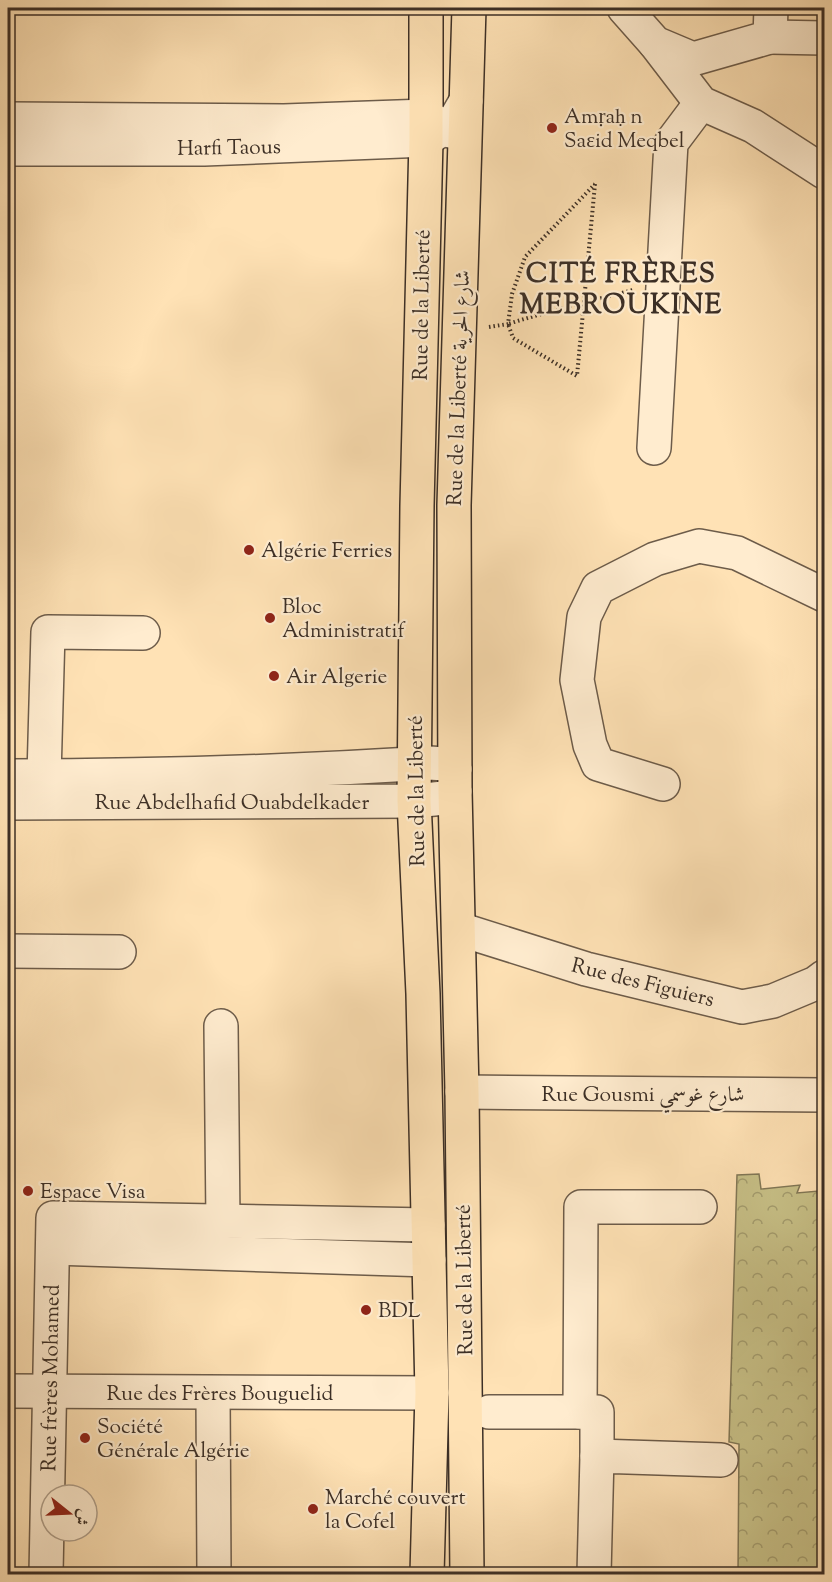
<svg xmlns="http://www.w3.org/2000/svg" width="832" height="1582" font-family="'Sorts Mill Goudy',Amiri,serif">
<style>
.forest{fill:url(#forest-crowns);stroke:#827857;stroke-width:1.5}
.lines{fill:none;stroke-linecap:round;stroke-linejoin:round}
.minor-casing{stroke:#6d5c4a;stroke-width:36}
.major-casing{stroke:#3c2f26;stroke-width:36}
.path{stroke:#3c2f26;stroke-width:4;stroke-dasharray:1.5 3;stroke-linecap:butt}
.minor{stroke:#ffeccf;stroke-width:33}
.major{stroke:#ffe2b5;stroke-width:33}
.poi-dot{fill:#8f2418;stroke:#ffeccf;stroke-width:2}
.labels{text-anchor:middle;stroke-width:4.5;stroke-linejoin:round;paint-order:stroke}
.poi-label{font-size:21px;fill:#3c2f26;stroke:#ffeccf;text-anchor:start}
.street-label{font-size:21px;fill:#3c2f26;stroke:#ffeccf}
.district-label{font-size:27px;font-weight:bold;letter-spacing:1.5px;fill:#3c2f26;stroke:#ffeccf}
</style>
<defs>
<pattern id="forest-crowns" width="20" height="18" patternUnits="userSpaceOnUse" patternTransform="scale(1.5)"><rect width="20" height="18" fill="#c8c188"/><path d="M2 6a3 3 0 1 1 6 0M12 15a3 3 0 1 1 6 0" fill="none" stroke="#a49d6f"/></pattern>
</defs>
<rect width="100%" height="100%" fill="#ffe2b5"/>
<filter id="stains"><feTurbulence type="fractalNoise" baseFrequency=".00333" numOctaves="4"/><feColorMatrix values="0 0 0 0 .2 0 0 0 0 .09 0 0 0 0 .02 0 0 0 .5 -.17"/></filter>
<radialGradient id="worn" r=".72"><stop offset=".6" stop-color="#630" stop-opacity="0"/><stop offset="1" stop-color="#630" stop-opacity=".3"/></radialGradient>
<!-- forest -->
<path class="forest" d="M759,1174L761,1189L800,1185L797,1193L819,1191L818,1216L824,1217V1574H738L739,1444L729,1442L737,1175Z"/>
<g class="lines">
<!-- minor casing -->
<g class="minor-casing">
<g id="minor">
<path d="M624,8L655,43L693,59L770,37L771,8"/>
<path d="M770,37L824,38"/>
<path d="M655,43L701,103L753,126L824,172"/>
<path d="M8,119L284,121L426,116L450,131"/>
<path d="M8,149H204L426,140L455,120L466,101"/>
<path d="M654,448L671,143L701,103"/>
<path d="M8,776C149,776 288,772 429,763L446,764L455,769"/>
<path d="M44,776L48,632L143,633"/>
<path d="M663,784L598,764L590,745L577,680L584,617L598,588L655,559L699,546L737,553L824,595"/>
<path d="M8,803L414,801L444,798L455,791"/>
<path d="M459,929L586,969L742,1007L773,1001L816,983L824,977"/>
<path d="M8,951L119,952"/>
<path d="M221,1026L223,1222"/>
<path d="M462,1092L824,1095"/>
<path d="M53,1248L429,1260"/>
<path d="M8,1391L432,1393"/>
<path d="M213,1394L214,1574"/>
<path d="M489,1412H597V1456"/>
<path d="M580,1412L581,1207H700"/>
<path d="M46,1574L53,1218L428,1225"/>
<path d="M594,1574L597,1456L721,1460"/>
</g>
</g>
<!-- major casing -->
<g class="major-casing">
<g id="major">
<path d="M426,8V140L417,506L414,801L423,994L432,1393L427,1574"/>
<path d="M467,1574L462,1092L455,791L454,505L469,8"/>
</g>
</g>
<!-- path -->
<g class="path">
<path d="M595,184L577,376L513,338L508,324C549,311 591,301 633,290"/>
<path d="M489,327L508,324L512,294L525,257L595,184"/>
</g>
<!-- minor -->
<use href="#minor" class="minor"/>
<!-- major -->
<use href="#major" class="major"/>
</g>
<!-- markers -->
<g class="poi-dot">
<circle cx="552" cy="128" r="6"/>
<circle cx="249" cy="550" r="6"/>
<circle cx="270" cy="618" r="6"/>
<circle cx="274" cy="676" r="6"/>
<circle cx="28" cy="1191" r="6"/>
<circle cx="366" cy="1310" r="6"/>
<circle cx="85" cy="1438" r="6"/>
<circle cx="313" cy="1509" r="6"/>
</g>
<g class="labels">
<!-- poi labels -->
<g class="poi-label">
<text x="564" y="123">Amṛaḥ n<tspan x="564" dy="24">Saɛid Meqbel</tspan></text>
<text x="261" y="557">Algérie Ferries</text>
<text x="282" y="613">Bloc<tspan x="282" dy="24">Administratif</tspan></text>
<text x="286" y="683">Air Algerie</text>
<text x="40" y="1198">Espace Visa</text>
<text x="378" y="1317">BDL</text>
<text x="97" y="1433">Société<tspan x="97" dy="24">Générale Algérie</tspan></text>
<text x="325" y="1504">Marché couvert<tspan x="325" dy="24">la Cofel</tspan></text>
</g>
<!-- street labels -->
<g class="street-label">
<text transform="translate(229 147) rotate(-1)" y="7">Harfi Taous</text>
<text transform="translate(421 305) rotate(-89)" y="7">Rue de la Liberté</text>
<text transform="translate(458 388) rotate(-88)" y="7">Rue de la Liberté شارع الحرية</text>
<text transform="translate(416 791) rotate(-91)" y="7">Rue de la Liberté</text>
<text x="232" y="809">Rue Abdelhafid Ouabdelkader</text>
<text transform="translate(643 982) rotate(14)" y="7">Rue des Figuiers</text>
<text x="643" y="1101">Rue Gousmi شارع غوسمي</text>
<text transform="translate(464 1280) rotate(-91)" y="7">Rue de la Liberté</text>
<text transform="translate(50 1378) rotate(-89)" y="7">Rue frères Mohamed</text>
<text x="220" y="1400">Rue des Frères Bouguelid</text>
</g>
<!-- district labels -->
<g class="district-label">
<text x="621" y="282">CITÉ FRÈRES<tspan x="621" dy="31">MEBROUKINE</tspan></text>
</g>
</g>
<!-- margin -->
<rect width="832" height="1582" fill="none" stroke="#ffe2b5" stroke-width="30"/>
<rect x="9" y="9" width="814" height="1564" fill="none" stroke="#3c2f26" stroke-width="3"/>
<rect x="15" y="15" width="802" height="1552" fill="none" stroke="#3c2f26" stroke-width="1.5"/>
<!-- north arrow -->
<g transform="translate(69 1513) rotate(108)"><circle r="28" fill="#ffeccf" stroke="#b1a08b" stroke-width="1.5"/>
<path d="M0-4.5L10 22L0 15L-10 22Z" fill="#8f2418"/>
<text y="-9" font-size="16" font-weight="bold" text-anchor="middle" fill="#3c2f26">ش</text>
</g>
<rect width="100%" height="100%" filter="url(#stains)"/>
<rect width="100%" height="100%" fill="url(#worn)"/>
</svg>
